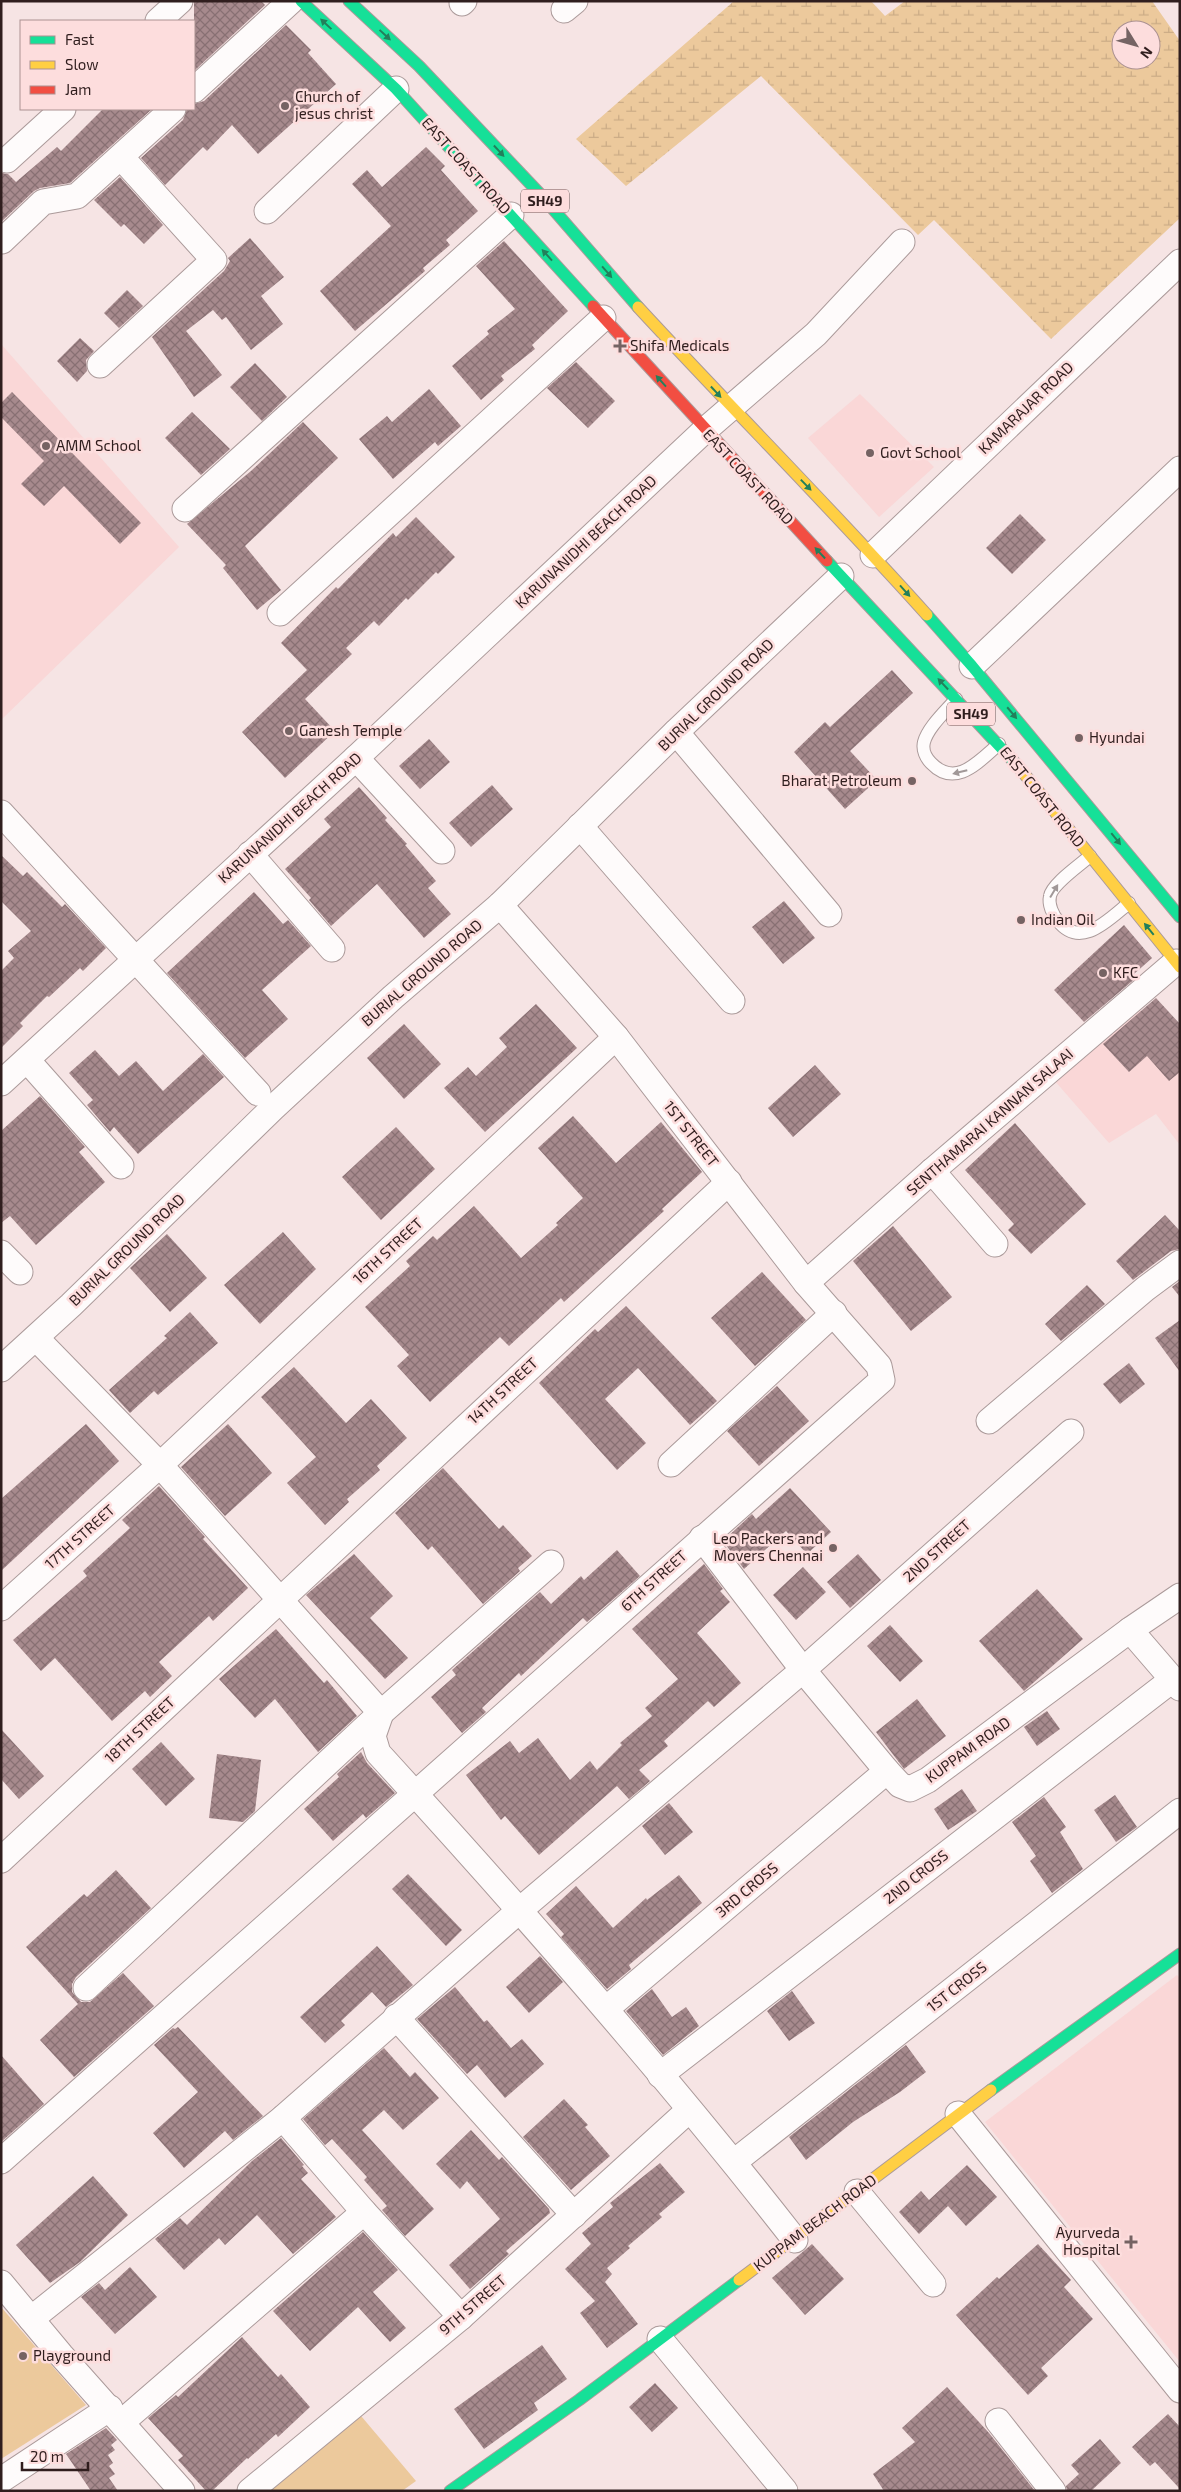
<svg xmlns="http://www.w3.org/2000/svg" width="1181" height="2492" font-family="'Exo 2',sans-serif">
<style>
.built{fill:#fad7d7}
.green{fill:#ecc99c}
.wetland{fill:url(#wetland-marsh);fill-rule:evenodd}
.building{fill:url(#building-cross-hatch)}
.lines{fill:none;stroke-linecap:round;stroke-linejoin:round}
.lane-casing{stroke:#ab9a9a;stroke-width:14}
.street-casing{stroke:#ab9a9a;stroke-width:27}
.fast-casing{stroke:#ab9a9a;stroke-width:13}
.slow-casing{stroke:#ab9a9a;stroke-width:13}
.jam-casing{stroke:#ab9a9a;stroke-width:13}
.lane{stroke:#fefbfb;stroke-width:12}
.street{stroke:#fefbfb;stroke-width:25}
.fast{stroke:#16e098;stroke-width:11}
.slow{stroke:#ffcf43;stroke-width:11}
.jam{stroke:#f24e42;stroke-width:11}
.oneway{fill:#237f5b}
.oneway2{fill:#a19898}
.poi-dot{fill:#756363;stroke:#fddddd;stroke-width:2}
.labels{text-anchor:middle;stroke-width:5;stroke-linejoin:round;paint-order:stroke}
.shield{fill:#fddddd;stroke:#6e5757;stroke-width:1}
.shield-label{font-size:14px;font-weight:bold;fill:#301e1e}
.poi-label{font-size:15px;fill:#301e1e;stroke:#fddddd;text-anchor:start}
.street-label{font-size:15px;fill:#301e1e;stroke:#fddddd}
</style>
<defs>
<pattern id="wetland-marsh" width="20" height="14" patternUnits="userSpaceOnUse" patternTransform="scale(1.25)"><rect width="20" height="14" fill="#ecc99c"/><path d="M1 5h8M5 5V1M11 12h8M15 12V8" fill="none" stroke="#cbac86"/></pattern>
<pattern id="building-cross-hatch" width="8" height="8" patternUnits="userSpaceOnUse" patternTransform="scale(1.25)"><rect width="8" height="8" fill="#a78a8d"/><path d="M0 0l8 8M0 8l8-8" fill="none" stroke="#887073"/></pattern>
</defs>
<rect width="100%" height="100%" fill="#f6e4e4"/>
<!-- built -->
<g class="built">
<path d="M1,344L179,547L1,720Z"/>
<path d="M860,394L934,467L879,517L808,438Z"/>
<path d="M1132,1000L1180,1058V1145L1156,1114L1109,1143L1047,1072Z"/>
<path d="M1177,1975L1180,1978V2362L985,2122Z"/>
</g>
<!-- green -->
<g class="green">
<path d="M1,2307L86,2405L1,2459Z"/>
<path d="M356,2410L416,2481L402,2491H257Z"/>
</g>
<!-- wetland -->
<path class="wetland" d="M734,1H871L885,16L905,1H1152L1180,41V218L1051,339L934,220L918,235L761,76L626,186L576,139ZM1121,30H1151V60H1121Z"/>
<!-- building -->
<g class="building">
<path d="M194,1H261L265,5L194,71Z"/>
<path d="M286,25L311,50L308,53L336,84L258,154L232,125L207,151L203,147L165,185L141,158L183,120L187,109H194V104L204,101Z"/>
<path d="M103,109H152L70,183L40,188L34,191L1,222V173L8,174L16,182L57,147L61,151Z"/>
<path d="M426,147L445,166L441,170L478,211L446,240L450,245L423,268L425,271L355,331L320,291L391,226L352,184L367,170L382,187Z"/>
<path d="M120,177L163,225L144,244L124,224L121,227L94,200Z"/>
<path d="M250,238L284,277L261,296L283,324L251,350L226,317L222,320L213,310L186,331L222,375L194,397L152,337L224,271L230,261L228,258Z"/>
<path d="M504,241L568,311L532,345L535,349L501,376L504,380L481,400L452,366L489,334L487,331L515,309L476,266Z"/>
<path d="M127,290L143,306L119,328L104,313Z"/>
<path d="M80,338L94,351L86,360L87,371L77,382L57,361Z"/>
<path d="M576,362L615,401L588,428L547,388Z"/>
<path d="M255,363L287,397L262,421L230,387Z"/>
<path d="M429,389L461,426L438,446L435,442L393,479L359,439L387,416L392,422Z"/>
<path d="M12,392L141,523L120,544L64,486L44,506L21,484L44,461L1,417V403Z"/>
<path d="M192,412L230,449L201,475L165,438Z"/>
<path d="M303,422L338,458L245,546L281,590L257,610L223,568L226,565L187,524L251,471Z"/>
<path d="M1020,514L1046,540L1012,574L986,548Z"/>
<path d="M416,517L455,557L438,574L436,572L408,600L406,598L379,626L374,621L346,648L352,654L305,699L335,731L285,778L242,732L307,670L281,643L336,587L338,589L393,533L396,537Z"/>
<path d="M892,670L913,693L850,751L877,780L845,809L794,752L825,722L830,727Z"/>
<path d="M429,739L450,762L420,789L399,766Z"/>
<path d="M492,785L513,809L471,847L449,823Z"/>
<path d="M359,787L387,818L385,820L407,844L405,845L436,881L428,888L451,914L424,938L377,884L331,926L309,900L311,898L285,869L331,827L324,819Z"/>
<path d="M1,855L23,876L27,872L62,907L65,904L106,948L83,971L80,968L49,997L47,996L20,1023L23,1026L1,1048V971L14,958L8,951L31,931L1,901Z"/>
<path d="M254,892L283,924L288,920L311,946L262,990L288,1019L245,1058L167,973Z"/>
<path d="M784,901L815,938L783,964L752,927Z"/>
<path d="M1124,925L1152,958L1134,974L1137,977L1084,1022L1054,990Z"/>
<path d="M1156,998L1180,1024V1072L1169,1081L1147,1056L1129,1072L1103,1044Z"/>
<path d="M536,1004L577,1048L485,1132L444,1088L468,1067L476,1076L507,1047L499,1038Z"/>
<path d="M404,1024L441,1064L404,1099L367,1058Z"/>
<path d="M95,1050L119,1076L136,1061L163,1091L203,1054L224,1077L138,1154L114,1127L110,1132L87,1105L93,1100L69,1073Z"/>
<path d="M815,1065L841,1094L793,1137L768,1108Z"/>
<path d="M40,1096L85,1147L79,1152L105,1182L36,1245L10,1216L1,1223V1131Z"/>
<path d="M573,1116L616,1163L661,1122L702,1172L662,1209L664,1211L564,1302L561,1298L509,1346L500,1337L430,1402L397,1366L409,1355L365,1307L410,1266L406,1261L433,1236L437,1240L474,1206L521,1258L558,1225L556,1223L583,1198L538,1148Z"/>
<path d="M1015,1123L1086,1204L1031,1254L1008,1230L1014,1224L965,1170Z"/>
<path d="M396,1127L435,1169L381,1220L342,1177Z"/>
<path d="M1165,1215L1180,1231V1249L1171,1251L1133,1280L1116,1261Z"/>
<path d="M893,1226L952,1297L911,1331L853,1261Z"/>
<path d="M283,1232L316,1269L260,1324L224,1285Z"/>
<path d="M167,1234L207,1278L170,1312L130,1268Z"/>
<path d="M762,1272L806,1320L755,1366L711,1318Z"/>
<path d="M1180,1281V1297L1172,1287Z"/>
<path d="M1087,1285L1105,1304L1061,1341L1045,1324Z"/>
<path d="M626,1306L717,1401L690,1425L638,1368L605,1399L646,1443L617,1470L539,1383L595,1329L598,1332Z"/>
<path d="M190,1312L218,1343L158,1395L154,1391L130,1413L109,1390L167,1338L164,1336Z"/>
<path d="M1180,1320V1372L1155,1338Z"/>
<path d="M1129,1363L1145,1384L1120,1404L1103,1384Z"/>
<path d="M294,1367L346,1423L371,1399L407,1438L377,1466L380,1470L347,1499L349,1502L325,1525L287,1483L316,1457L261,1397Z"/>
<path d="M777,1386L809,1421L759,1466L727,1431Z"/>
<path d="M86,1424L119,1461L1,1571V1499Z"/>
<path d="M228,1424L272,1473L225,1516L181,1467Z"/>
<path d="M443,1468L499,1529L503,1525L532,1556L518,1568L520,1571L483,1604L432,1546L428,1550L395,1513Z"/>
<path d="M159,1486L205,1537L203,1539L248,1588L213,1621L209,1616L159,1662L172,1676L150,1697L145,1691L112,1721L55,1658L41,1671L13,1640L87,1576L83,1571L130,1528L122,1520Z"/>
<path d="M790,1488L831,1532L807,1554L786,1531L744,1569L723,1541L752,1514L756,1519Z"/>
<path d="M617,1550L640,1576L587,1622L583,1618L521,1676L519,1673L482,1708L486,1712L462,1733L431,1697L456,1675L452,1670L540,1592L551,1604L581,1576L584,1580Z"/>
<path d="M354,1554L393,1596L370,1618L408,1658L385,1679L306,1595Z"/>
<path d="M858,1554L881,1580L850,1608L827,1582Z"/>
<path d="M704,1564L723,1589L720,1591L730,1602L697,1633L741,1683L714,1707L708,1701L664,1741L668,1746L639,1770L650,1781L629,1799L617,1786L539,1855L505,1816L501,1820L466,1775L510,1741L519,1753L538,1738L570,1780L590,1761L597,1770L622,1745L620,1743L652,1716L645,1708L678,1679L632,1629Z"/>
<path d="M803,1567L826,1592L796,1620L773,1595Z"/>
<path d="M1037,1589L1083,1639L1024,1691L979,1641Z"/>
<path d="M890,1625L923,1661L900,1682L867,1646Z"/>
<path d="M276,1629L324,1683L327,1680L357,1716L318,1752L275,1699L255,1718L219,1679Z"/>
<path d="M917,1699L946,1736L904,1769L876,1732Z"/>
<path d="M1047,1711L1060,1729L1037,1746L1024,1727Z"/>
<path d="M1,1729L44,1776L19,1799L1,1779Z"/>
<path d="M161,1742L195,1779L166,1806L132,1769Z"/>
<path d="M361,1752L367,1763L395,1793L366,1818L363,1814L333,1841L304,1809L339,1777L337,1774Z"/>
<path d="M217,1754L261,1760L255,1811L243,1822L209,1818Z"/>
<path d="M962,1789L977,1811L948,1830L934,1809Z"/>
<path d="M1115,1795L1137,1827L1116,1842L1094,1810Z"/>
<path d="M1044,1797L1066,1827L1060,1832L1083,1869L1052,1893L1030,1861L1036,1856L1012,1822Z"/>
<path d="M669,1803L693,1832L665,1855L642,1826Z"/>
<path d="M116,1870L151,1908L76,1977L72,1984V1992L81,2002H90L123,1973L154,2006L74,2077L40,2040L78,2004L26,1947L84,1894L87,1897Z"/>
<path d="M408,1874L462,1930L446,1946L392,1889Z"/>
<path d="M679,1875L702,1903L629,1965L631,1969L607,1989L561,1937L564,1934L546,1914L576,1886L613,1928L646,1898L647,1900Z"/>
<path d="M377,1946L413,1985L386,2007L372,1992L341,2021L345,2025L325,2043L300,2017Z"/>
<path d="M540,1956L563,1982L529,2013L506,1987Z"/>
<path d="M455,1987L484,2022L487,2020L511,2048L522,2039L544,2064L505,2098L477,2065L467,2074L417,2019Z"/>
<path d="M652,1989L672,2017L686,2007L699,2026L663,2055L626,2011Z"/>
<path d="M792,1991L815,2023L789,2041L767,2011Z"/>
<path d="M178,2027L263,2116L233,2140L225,2131L184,2168L153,2133L198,2092L154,2045L173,2028L175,2029Z"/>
<path d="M906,2045L926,2072L900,2092L853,2122L806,2160L789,2137Z"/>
<path d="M384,2048L410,2077L415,2072L439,2098L403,2130L384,2110L362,2130L434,2209L405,2236L382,2210L387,2206L364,2180L367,2177L332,2139L325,2145L303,2119Z"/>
<path d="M1,2055L44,2104L1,2142Z"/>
<path d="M564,2099L588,2125L585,2127L610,2156L571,2190L523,2137Z"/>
<path d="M471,2130L499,2160L502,2157L549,2209L550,2213L506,2251L509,2254L470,2289L449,2265L500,2219L467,2181L460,2189L436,2164Z"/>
<path d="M281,2138L304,2165L302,2166L308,2173L301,2179L336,2217L293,2254L257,2215L225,2245L219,2238L184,2270L155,2239L180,2218L187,2225L252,2161Z"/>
<path d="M660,2163L685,2192L659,2214L662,2217L628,2246L630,2248L607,2268L612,2274L605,2282L638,2324L607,2348L580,2313L595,2301L565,2269L591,2244L582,2233L613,2207L610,2203Z"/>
<path d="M967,2165L997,2197L966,2226L948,2206L919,2234L899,2212L921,2191L929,2200Z"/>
<path d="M93,2176L128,2215L80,2262L50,2283L16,2245Z"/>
<path d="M363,2232L398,2270L373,2292L406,2328L390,2342L358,2307L310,2351L273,2311Z"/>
<path d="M812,2244L844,2279L805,2315L772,2278Z"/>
<path d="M1038,2244L1071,2280L1064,2287L1093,2319L1041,2368L1048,2376L1028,2395L956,2315L997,2277L999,2279Z"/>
<path d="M130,2267L157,2297L115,2334L81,2297L99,2283L105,2290Z"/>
<path d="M242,2337L278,2377L281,2374L310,2407L278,2437L276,2434L248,2459L247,2458L212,2491H206L178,2460L183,2456L148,2418L176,2395L178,2397Z"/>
<path d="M542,2345L567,2379L534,2403L538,2410L484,2449L454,2409Z"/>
<path d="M655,2383L678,2408L652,2432L629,2407Z"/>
<path d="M947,2387L989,2433L1035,2491H884L873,2474L915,2442L902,2428Z"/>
<path d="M1168,2414L1180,2427V2489L1155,2462L1150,2466L1132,2447Z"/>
<path d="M106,2428L117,2440L111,2445L115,2450L108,2455L113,2463L109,2466L115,2474L109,2478L118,2491H91L66,2454Z"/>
<path d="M1100,2439L1121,2463L1091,2491H1067L1066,2486L1079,2474L1071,2465Z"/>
</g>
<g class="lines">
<!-- lane casing -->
<g class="lane-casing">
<g id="lane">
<path d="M956,699C946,711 928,727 924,742C922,750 926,758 931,763C956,789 979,761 999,744"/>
<path d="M1090,856C1080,865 1052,884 1050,896C1048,905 1053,915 1058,921C1081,950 1109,919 1129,903"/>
</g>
</g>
<!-- street casing -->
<g class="street-casing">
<g id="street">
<path d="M462,3L464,1"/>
<path d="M564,10L575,1"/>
<path d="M158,21L180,1"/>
<path d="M194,90L291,1"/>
<path d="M7,160L63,109"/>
<path d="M267,211L396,89"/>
<path d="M2,241L43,202L77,196L173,109"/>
<path d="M100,365L214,260L121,157"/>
<path d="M185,509L511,215"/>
<path d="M873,555L1180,262"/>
<path d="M280,613L603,318"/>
<path d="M972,666L1180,469"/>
<path d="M676,732L829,914"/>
<path d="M356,758L442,851"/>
<path d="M1,813L258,1093"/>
<path d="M580,826L732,1001"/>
<path d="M250,854L332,949"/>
<path d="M27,1060L121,1166"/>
<path d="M1,1083L356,758L705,430L816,334L902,242"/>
<path d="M932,1171L995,1244"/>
<path d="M1,1253L20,1272"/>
<path d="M806,1283L932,1171L1176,962"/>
<path d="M36,1338L160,1465L381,1713L373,1736L378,1753C522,1911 663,2071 795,2240"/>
<path d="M1,1369L71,1305L273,1108L393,997L500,905L676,732L841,576"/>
<path d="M989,1421L1145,1289L1180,1263"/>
<path d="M671,1464L834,1313"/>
<path d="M702,1538L803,1670L887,1771L900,1785L910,1789L928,1780L1130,1630L1180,1688"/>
<path d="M1,1608L160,1465L616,1037"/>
<path d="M1130,1630L1180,1596"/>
<path d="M1,1860L729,1182"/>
<path d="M86,1988L381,1713L551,1563"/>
<path d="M606,2009L887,1771"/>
<path d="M396,2017L574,2215"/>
<path d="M660,2075L1172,1680"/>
<path d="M958,2114L1180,2390"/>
<path d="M283,2118L364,2212L461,2317"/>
<path d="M1,2161L882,1380L879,1366L806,1283L616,1037L500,905"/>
<path d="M734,2162L1180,1811"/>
<path d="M857,2192L933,2284"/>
<path d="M1,2283L61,2355L182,2491"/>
<path d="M31,2319L283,2118L521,1909L803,1670L1071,1432"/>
<path d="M660,2339L785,2491"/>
<path d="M998,2421L1053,2491"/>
<path d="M122,2422L364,2212"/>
<path d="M1,2480L110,2408"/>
<path d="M250,2491L461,2317L689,2110"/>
</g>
</g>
<!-- fast casing -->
<g class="fast-casing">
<g id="fast">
<path d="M301,1L396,89L593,306"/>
<path d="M349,1L419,66L540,194L638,307"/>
<path d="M827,561L1017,765"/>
<path d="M927,615L972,666L1180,917"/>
<path d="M991,2090L1180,1954"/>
<path d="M450,2491L579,2400L739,2280"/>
</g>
</g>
<!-- slow casing -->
<g class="slow-casing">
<g id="slow">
<path d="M638,307C733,410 833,510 927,615"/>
<path d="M1017,765L1180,967"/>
<path d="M739,2280L991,2090"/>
</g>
</g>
<!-- jam casing -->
<g class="jam-casing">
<path id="jam" d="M593,306L827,561"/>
</g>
<!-- lane -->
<use href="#lane" class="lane"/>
<!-- street -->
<use href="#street" class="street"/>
<!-- fast -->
<use href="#fast" class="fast"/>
<!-- slow -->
<use href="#slow" class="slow"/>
<!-- jam -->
<use href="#jam" class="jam"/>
</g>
<!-- one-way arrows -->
<defs><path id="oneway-solid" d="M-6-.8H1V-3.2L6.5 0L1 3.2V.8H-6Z" transform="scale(1.25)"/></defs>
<g class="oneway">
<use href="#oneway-solid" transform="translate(326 24) rotate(-137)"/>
<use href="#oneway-solid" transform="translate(385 35) rotate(43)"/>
<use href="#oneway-solid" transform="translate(499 151) rotate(47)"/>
<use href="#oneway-solid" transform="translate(547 255) rotate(-132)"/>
<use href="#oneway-solid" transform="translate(607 272) rotate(49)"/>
<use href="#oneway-solid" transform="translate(661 381) rotate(-132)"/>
<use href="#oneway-solid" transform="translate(716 392) rotate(47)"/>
<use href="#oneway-solid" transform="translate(806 485) rotate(46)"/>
<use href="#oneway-solid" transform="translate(820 553) rotate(-133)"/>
<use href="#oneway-solid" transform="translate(905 591) rotate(48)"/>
<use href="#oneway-solid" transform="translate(943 684) rotate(-133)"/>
<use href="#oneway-solid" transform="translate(1012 713) rotate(50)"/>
<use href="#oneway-solid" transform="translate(1116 839) rotate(51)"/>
<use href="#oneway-solid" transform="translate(1149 929) rotate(-129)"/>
</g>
<g class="oneway2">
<use href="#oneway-solid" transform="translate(960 772) rotate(166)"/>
<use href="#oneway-solid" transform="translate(1054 891) rotate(-59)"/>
</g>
<!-- markers -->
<g class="poi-dot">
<circle cx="285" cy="106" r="5"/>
<path d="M617.5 338.5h5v5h5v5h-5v5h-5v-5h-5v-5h5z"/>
<circle cx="46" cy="446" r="5"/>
<circle cx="870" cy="453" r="5"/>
<circle cx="289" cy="731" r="5"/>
<circle cx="1079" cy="738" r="5"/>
<circle cx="912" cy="781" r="5"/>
<circle cx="1021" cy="920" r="5"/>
<circle cx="1103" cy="973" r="5"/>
<circle cx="833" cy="1548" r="5"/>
<path d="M1128.5 2234.5h5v5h5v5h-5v5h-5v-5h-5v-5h5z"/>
<circle cx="23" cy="2356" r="5"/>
</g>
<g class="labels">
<!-- shield labels -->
<g class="shield">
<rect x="521" y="189.5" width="48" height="23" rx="4"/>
<rect x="947" y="702.5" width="48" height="23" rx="4"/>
</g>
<g class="shield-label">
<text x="545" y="206">SH49</text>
<text x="971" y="719">SH49</text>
</g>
<!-- poi labels -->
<g class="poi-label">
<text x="295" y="102">Church of<tspan x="295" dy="17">jesus christ</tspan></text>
<text x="630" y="351">Shifa Medicals</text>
<text x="56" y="451">AMM School</text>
<text x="880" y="458">Govt School</text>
<text x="299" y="736">Ganesh Temple</text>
<text x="1089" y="743">Hyundai</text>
<text x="902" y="786" text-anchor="end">Bharat Petroleum</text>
<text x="1031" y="925">Indian Oil</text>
<text x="1113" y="978">KFC</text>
<text x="823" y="1544" text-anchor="end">Leo Packers and<tspan x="823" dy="17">Movers Chennai</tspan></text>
<text x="1120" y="2238" text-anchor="end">Ayurveda<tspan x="1120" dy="17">Hospital</tspan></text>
<text x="33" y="2361">Playground</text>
</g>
<!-- street labels -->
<g class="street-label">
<text transform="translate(466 166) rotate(48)" y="5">EAST COAST ROAD</text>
<text transform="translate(1026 408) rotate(-44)" y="5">KAMARAJAR ROAD</text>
<text transform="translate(748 477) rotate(47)" y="5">EAST COAST ROAD</text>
<text transform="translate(586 542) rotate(-43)" y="5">KARUNANIDHI BEACH ROAD</text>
<text transform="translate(716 695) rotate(-44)" y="5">BURIAL GROUND ROAD</text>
<text transform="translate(1042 797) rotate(51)" y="5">EAST COAST ROAD</text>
<text transform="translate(290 818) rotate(-42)" y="5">KARUNANIDHI BEACH ROAD</text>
<text transform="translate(422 973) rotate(-41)" y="5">BURIAL GROUND ROAD</text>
<text transform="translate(990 1122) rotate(-41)" y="5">SENTHAMARAI KANNAN SALAAI</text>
<text transform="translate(691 1134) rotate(52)" y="5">1ST STREET</text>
<text transform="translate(127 1250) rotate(-44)" y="5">BURIAL GROUND ROAD</text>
<text transform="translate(388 1251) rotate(-43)" y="5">16TH STREET</text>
<text transform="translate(503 1391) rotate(-43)" y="5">14TH STREET</text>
<text transform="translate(80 1537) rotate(-42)" y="5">17TH STREET</text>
<text transform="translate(937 1551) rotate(-42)" y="5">2ND STREET</text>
<text transform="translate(654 1581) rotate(-42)" y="5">6TH STREET</text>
<text transform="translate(140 1730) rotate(-43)" y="5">18TH STREET</text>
<text transform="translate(968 1750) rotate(-36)" y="5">KUPPAM ROAD</text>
<text transform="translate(916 1877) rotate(-38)" y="5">2ND CROSS</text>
<text transform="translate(747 1890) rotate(-40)" y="5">3RD CROSS</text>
<text transform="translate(957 1987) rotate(-38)" y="5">1ST CROSS</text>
<text transform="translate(815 2223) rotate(-37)" y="5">KUPPAM BEACH ROAD</text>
<text transform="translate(473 2305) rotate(-41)" y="5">9TH STREET</text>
</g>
</g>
<!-- border -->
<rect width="1181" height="2492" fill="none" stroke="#301e1e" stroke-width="5"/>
<!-- legend -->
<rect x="20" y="20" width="175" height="90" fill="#fddddd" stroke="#ab9191"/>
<rect x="30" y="36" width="25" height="8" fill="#16e098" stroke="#ab9191"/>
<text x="65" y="45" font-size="15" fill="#301e1e">Fast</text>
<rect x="30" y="61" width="25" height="8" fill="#ffcf43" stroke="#ab9191"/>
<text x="65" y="70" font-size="15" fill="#301e1e">Slow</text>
<rect x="30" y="86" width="25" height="8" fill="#f24e42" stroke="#ab9191"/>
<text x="65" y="95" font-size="15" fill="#301e1e">Jam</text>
<!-- north arrow -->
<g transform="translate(1136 45) rotate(127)"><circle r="24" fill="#fddddd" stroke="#ab9191"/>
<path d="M0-4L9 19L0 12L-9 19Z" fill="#756363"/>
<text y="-8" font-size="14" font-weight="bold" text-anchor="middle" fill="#301e1e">N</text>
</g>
<!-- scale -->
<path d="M22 2462v8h66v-8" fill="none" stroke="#301e1e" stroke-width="2.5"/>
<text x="30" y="2462" font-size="15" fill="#301e1e" stroke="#fddddd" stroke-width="4" paint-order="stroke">20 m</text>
</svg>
